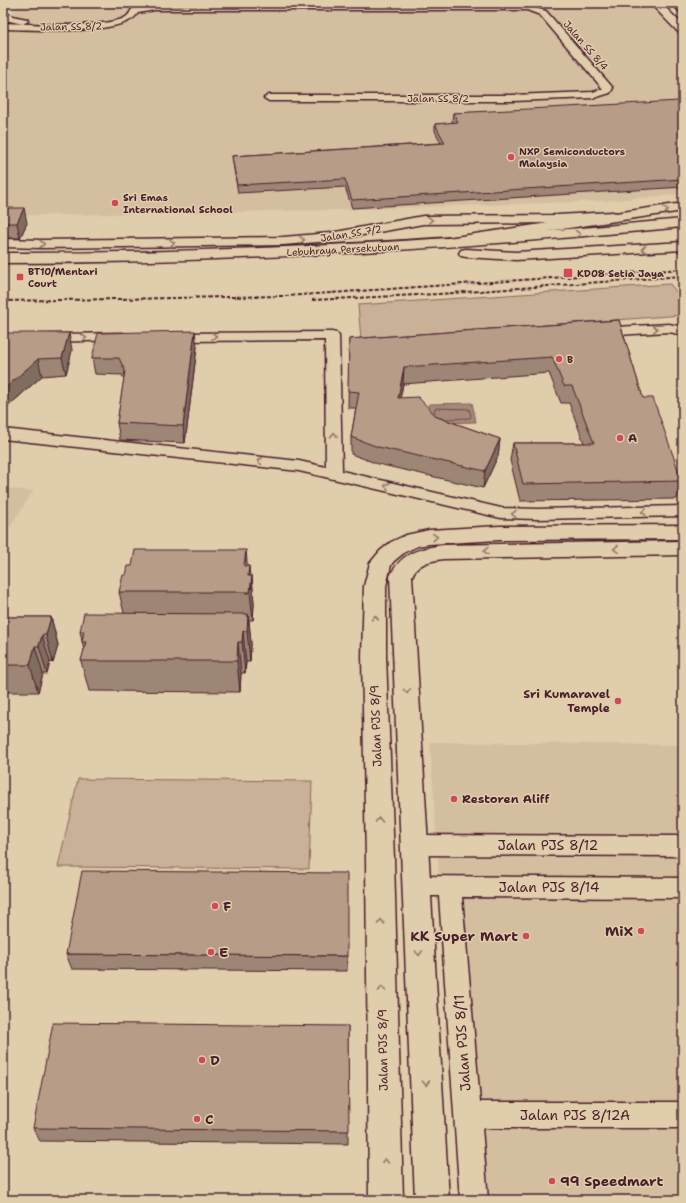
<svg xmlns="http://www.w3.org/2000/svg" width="686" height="1203" font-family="'Shantell Sans',sans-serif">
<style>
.built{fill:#d4bea0}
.green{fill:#c8b196;stroke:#896860}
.water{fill:#a58878;stroke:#815e59}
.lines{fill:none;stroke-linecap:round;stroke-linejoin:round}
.shore{stroke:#6e494a;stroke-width:1}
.minor-casing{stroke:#4a1f2b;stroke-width:3}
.tertiary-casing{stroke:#4a1f2b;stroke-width:3}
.secondary-casing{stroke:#4a1f2b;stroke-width:3}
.trunk-casing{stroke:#4a1f2b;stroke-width:3}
.motorway-casing{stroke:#4a1f2b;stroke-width:3}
.minor{fill:#e0cdab;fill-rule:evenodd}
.tertiary{fill:#e0cdab;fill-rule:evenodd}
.secondary{fill:#e0cdab;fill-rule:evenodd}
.trunk{fill:#e0cdab;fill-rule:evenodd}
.motorway{fill:#e0cdab;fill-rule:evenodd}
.rail{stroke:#4a1f2b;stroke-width:2;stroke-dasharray:4 2;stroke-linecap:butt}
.wall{fill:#9d8674;stroke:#4a1f2b}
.shaded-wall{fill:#806d5e;stroke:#4a1f2b}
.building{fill:#b79c87;stroke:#4a1f2b}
.oneway{stroke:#95766b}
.poi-dot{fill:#d1495b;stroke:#e0cdab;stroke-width:1.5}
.labels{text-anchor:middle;stroke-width:3;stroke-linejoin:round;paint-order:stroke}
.far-street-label{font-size:10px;fill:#4a1f2b;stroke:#e0cdab}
.far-poi-label{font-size:10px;font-weight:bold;fill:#4a1f2b;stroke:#e0cdab;text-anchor:start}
.poi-label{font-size:12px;font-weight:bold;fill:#4a1f2b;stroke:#e0cdab;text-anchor:start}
.street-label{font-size:12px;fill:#4a1f2b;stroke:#e0cdab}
.near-street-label{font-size:14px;fill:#4a1f2b;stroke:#e0cdab}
.near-poi-label{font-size:14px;font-weight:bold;fill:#4a1f2b;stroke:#e0cdab;text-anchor:start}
</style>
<rect width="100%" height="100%" fill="#e0cdab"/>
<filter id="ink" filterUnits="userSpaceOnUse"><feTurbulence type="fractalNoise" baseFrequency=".025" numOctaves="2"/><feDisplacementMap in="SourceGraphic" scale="8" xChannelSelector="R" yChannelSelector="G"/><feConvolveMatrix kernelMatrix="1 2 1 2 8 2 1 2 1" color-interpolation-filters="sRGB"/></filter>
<g filter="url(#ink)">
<!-- built -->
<g class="built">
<path d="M19,3H650L683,34V194L605,201L334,210L3,216V26Z"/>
<path d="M3,488L33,491L10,527L3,530Z"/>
<path d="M430,742L683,745V1200H461Z"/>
</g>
<!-- green -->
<g class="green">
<path d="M670,284L682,299V315L361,339L358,305Z"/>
<path d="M78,779L312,781L309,869L58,867Z"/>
</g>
<!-- water -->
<path class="water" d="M472,403L476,422L432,423L429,404Z"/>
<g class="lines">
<!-- shore -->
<path class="shore" d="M435,413L434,410L436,408L469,409L471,416L470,418L445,419"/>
<!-- minor casing -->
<g class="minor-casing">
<g id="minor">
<path d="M135,3H146L157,6H528L546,11L613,88L610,93L594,98L512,101H269L264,98L269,95H512L593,92L603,89L540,15L527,10H155L138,13C124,37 30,29 3,29V23C30,24 106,29 126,17C129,15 130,12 132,9L142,7Z"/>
<path d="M669,324L683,327V335L669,332L599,336L594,335L592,332L594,329L599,328Z"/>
<path d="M332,332L337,333L339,336L342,471L501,508L537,509L683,506V516L537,519L501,518L299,471L3,439V429L299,461L326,467L325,340L172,341L167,340L165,337L167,334L172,333Z"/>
<path d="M122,333L127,334L129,337L127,340L3,343V335Z"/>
<path d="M413,835L683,836V856L413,855L405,852L402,845L405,838Z"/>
<path d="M415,876L683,878V898L462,897L480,1102H683V1128H482L488,1200H460L439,896H415L407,893L404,886L407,879Z"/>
</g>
</g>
<!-- tertiary casing -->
<g class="tertiary-casing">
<g id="tertiary">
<path d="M612,212L617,213L619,216L617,219L558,223L423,224L330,241L283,245L42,248L3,247V239L42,240L283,237L330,233L423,216L558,215Z"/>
<path d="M683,525V539L499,540L429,544L418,546L405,552L394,561L391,565L386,586V657L394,859L403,1200H369L366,859L362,657L364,586L370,563L380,551L391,542L406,535L429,530L499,526Z"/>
<path d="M683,541V555L443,559C430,561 418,563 412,576L449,1200H415L390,576C402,552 418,549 443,545Z"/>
</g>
</g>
<!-- secondary casing -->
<g class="secondary-casing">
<path id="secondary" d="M3,11L12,16L27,19L28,21L23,24L5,20L3,19Z"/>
</g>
<!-- trunk casing -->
<g class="trunk-casing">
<path id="trunk" d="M683,219V227C457,249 231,263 3,263V253C230,254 457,240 683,219Z"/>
</g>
<!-- motorway casing -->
<g class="motorway-casing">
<g id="motorway">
<path d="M650,3H661L683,25V34L679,33Z"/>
<path d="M671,3H682L683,12L679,11Z"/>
<path d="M683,203V211L441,247L436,246L434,243L436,240L441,239Z"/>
<path d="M683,242V250L516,260L466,257L461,256L459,253L461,250L466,249L516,252Z"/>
</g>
</g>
<!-- minor -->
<use href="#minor" class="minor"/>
<!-- tertiary -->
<use href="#tertiary" class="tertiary"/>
<!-- secondary -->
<use href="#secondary" class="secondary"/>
<!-- trunk -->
<use href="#trunk" class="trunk"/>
<!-- motorway -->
<use href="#motorway" class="motorway"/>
<!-- rail -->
<g class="rail">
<path d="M312,300L439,294L683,276"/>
<path d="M3,301L286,296L683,269"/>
</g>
</g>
<!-- wall -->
<g class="wall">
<path d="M683,105V187L352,208L345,187L238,193L233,163L232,156L441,143L435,131V124L453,123L452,121L453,113Z"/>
<path d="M3,208L27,223L20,238H3Z"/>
<path d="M619,320L643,398L682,481L677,499L520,501L510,460L513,443H584L569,403H561L549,373L403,384L400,398L437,417L500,439L498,456L483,488L378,464L351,454V437L356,408H348L349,339Z"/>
<path d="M3,333L72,350L66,374L42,376L6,408Z"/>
<path d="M197,347L185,443L120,440L117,423L124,379L122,375L95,374L92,358Z"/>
<path d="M248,566L250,576H252L254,604L253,620H249L251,644L250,662H246L245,673H241L240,692L89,691L81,661L84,651L80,631L124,613L119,592Z"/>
<path d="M3,617H51L58,645L53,663L50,662L47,674H43L38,692H3Z"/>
<path d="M66,954L347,956V971L72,969Z"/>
<path d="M348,1026V1144L40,1141L33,1128Z"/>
</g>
<!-- shaded-wall -->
<g class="shaded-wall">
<path d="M24,208L27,223L20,238L17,223Z"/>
<path d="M195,331L197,347L185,443L183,426Z"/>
<path d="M69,333L72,350L66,374L62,358Z"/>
<path d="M38,359L42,376L6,408L3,415V390Z"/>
<path d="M404,367L403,384L397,415L398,398Z"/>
<path d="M500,439L498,456L483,488L485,471Z"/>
<path d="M246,550L248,573L249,566L251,589L252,576L254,604L253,620L250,592L248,581L247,594L244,566Z"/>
<path d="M248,614L251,644L250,662L247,631Z"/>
<path d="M51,617L58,645L53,663L46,635Z"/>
<path d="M243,631L246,662L245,673L242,642Z"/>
<path d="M42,635L50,662L47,674L39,646Z"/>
<path d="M238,642L241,673L240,692L237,661Z"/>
<path d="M35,646L43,674L38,692L30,665Z"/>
</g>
<!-- building -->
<g class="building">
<path d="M679,101L683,105V116H681L683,118V179L352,200L345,179L237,185L232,156L445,143L435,124L458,122L453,113Z"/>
<path d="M3,208H24L17,223H3Z"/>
<path d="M619,320L643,398H653L682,481L523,484L513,443H594L572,386H564L552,357L404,367L398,398L418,397L437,417L500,439L485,471L378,447L351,437L359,392L348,391L349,339Z"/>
<path d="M195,331L183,426L117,423L125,371L119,358H92L98,333Z"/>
<path d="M3,333H69L62,358L38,359L3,390Z"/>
<path d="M135,550H246L244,566H249L248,576H252L250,592H119L123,575H126L128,566H132Z"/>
<path d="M84,613L248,614L247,631H243L242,642H238L237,661H81L86,642H82L84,631H80Z"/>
<path d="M3,617H51L46,635H42L39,646H35L30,665H3Z"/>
<path d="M82,871L347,873V956L66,954Z"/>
<path d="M53,1023L348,1026L349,1131L33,1128Z"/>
</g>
<!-- one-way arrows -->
<defs><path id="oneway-chevron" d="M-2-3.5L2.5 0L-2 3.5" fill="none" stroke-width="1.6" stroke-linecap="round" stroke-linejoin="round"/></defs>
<g class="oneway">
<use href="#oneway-chevron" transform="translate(666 210) rotate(-9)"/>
<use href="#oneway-chevron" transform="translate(430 220) rotate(-2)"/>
<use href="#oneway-chevron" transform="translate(578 234) rotate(-6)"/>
<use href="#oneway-chevron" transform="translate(302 240) rotate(-5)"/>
<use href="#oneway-chevron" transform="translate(172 243) rotate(-1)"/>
<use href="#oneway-chevron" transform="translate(42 244) rotate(1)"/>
<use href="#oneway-chevron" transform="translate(644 249) rotate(176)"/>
<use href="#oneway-chevron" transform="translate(655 329) rotate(-2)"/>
<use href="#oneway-chevron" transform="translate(214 336)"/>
<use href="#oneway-chevron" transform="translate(84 338) rotate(-1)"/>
<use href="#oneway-chevron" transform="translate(334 435) rotate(-90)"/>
<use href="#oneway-chevron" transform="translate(260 461) rotate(-173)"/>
<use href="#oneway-chevron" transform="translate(387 486) rotate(-167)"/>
<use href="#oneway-chevron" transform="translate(644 512) rotate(179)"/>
<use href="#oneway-chevron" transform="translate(514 514) rotate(-179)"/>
<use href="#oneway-chevron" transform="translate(435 537) rotate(-5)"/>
<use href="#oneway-chevron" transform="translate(616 549) rotate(179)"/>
<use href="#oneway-chevron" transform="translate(486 551) rotate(179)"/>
<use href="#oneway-chevron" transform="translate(375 618) rotate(-90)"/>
<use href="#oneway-chevron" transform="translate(407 691) rotate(86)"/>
<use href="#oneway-chevron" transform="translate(379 820) rotate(-91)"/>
<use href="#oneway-chevron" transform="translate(381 922) rotate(-91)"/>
<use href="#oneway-chevron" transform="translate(419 953) rotate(87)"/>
<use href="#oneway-chevron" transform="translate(382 989) rotate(-91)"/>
<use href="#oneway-chevron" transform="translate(426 1083) rotate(87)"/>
<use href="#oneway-chevron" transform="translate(385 1161) rotate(-91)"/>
</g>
</g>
<!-- markers -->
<g class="poi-dot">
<circle cx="511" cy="157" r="4"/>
<circle cx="115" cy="203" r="4"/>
<rect x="563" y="268" width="10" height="10" rx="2"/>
<rect x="16" y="273" width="8" height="8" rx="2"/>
<circle cx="559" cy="359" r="4"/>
<circle cx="620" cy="438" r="4"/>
<circle cx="618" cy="701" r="4"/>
<circle cx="454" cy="799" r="4"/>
<circle cx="215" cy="906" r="4"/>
<circle cx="641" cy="931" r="4"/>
<circle cx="526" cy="936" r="4"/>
<circle cx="211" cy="952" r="4"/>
<circle cx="202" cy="1060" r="4"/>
<circle cx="197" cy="1119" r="4"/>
<circle cx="552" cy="1181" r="4"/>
</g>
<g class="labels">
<!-- far-street labels -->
<g class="far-street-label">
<text transform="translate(71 26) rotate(-1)" y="4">Jalan SS 8/2</text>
<text transform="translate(586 45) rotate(49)" y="4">Jalan SS 8/4</text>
<text x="438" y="102">Jalan SS 8/2</text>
<text transform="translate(351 233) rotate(-9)" y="4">Jalan SS 7/2</text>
<text transform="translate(343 249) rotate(-3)" y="4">Lebuhraya Persekutuan</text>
</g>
<!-- far-poi labels -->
<g class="far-poi-label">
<text x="519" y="155">NXP Semiconductors<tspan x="519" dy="12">Malaysia</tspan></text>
<text x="123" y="201">Sri Emas<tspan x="123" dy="12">International School</tspan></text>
<text x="28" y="275">BT10/Mentari<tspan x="28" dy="12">Court</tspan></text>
<text x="577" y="277">KD08 Setia Jaya</text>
<text x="567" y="363">B</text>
</g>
<!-- poi labels -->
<g class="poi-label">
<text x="628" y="442">A</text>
<text x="610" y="698" text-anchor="end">Sri Kumaravel<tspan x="610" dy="14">Temple</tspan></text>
<text x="462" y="803">Restoren Aliff</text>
</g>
<!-- street labels -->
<g class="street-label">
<text transform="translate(376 726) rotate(-92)" y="4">Jalan PJS 8/9</text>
<text transform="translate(383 1050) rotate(-91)" y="4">Jalan PJS 8/9</text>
</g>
<!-- near-street labels -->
<g class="near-street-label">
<text x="548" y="850">Jalan PJS 8/12</text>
<text x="549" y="892">Jalan PJS 8/14</text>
<text transform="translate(462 1043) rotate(-94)" y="5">Jalan PJS 8/11</text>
<text x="575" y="1120">Jalan PJS 8/12A</text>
</g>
<!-- near-poi labels -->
<g class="near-poi-label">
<text x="223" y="911">F</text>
<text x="633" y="936" text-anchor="end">MiX</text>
<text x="518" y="941" text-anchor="end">KK Super Mart</text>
<text x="219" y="957">E</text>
<text x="210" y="1065">D</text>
<text x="205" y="1124">C</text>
<text x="560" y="1186">99 Speedmart</text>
</g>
</g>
<!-- margin -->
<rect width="686" height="1203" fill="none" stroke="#e0cdab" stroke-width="16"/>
<rect x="8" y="8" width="670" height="1187" fill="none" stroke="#4a1f2b" stroke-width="1.5" filter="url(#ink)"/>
</svg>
